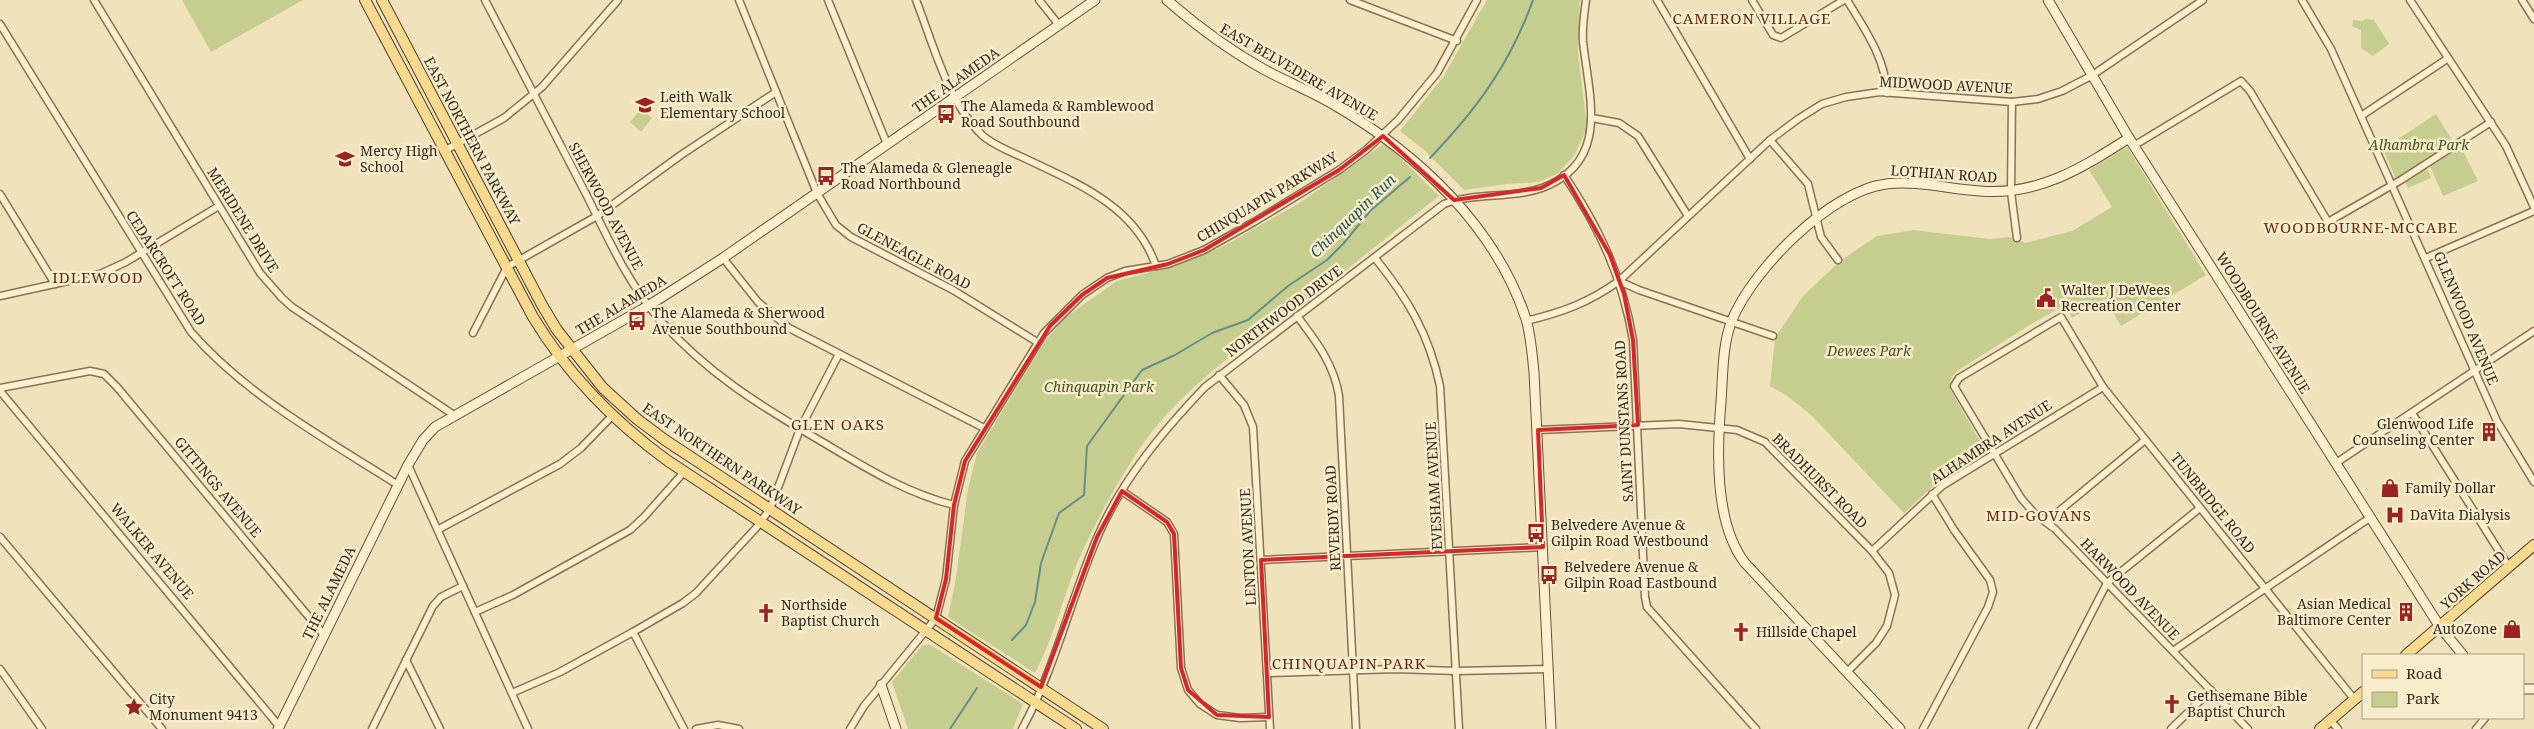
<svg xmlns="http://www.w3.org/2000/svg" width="2534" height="729" font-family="'Noto Serif',serif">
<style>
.green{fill:#c5ce8f}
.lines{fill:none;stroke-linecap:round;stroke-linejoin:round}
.stream{stroke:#678e85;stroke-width:2}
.street-casing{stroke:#887154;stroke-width:9}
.secondary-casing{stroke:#695238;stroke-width:11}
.primary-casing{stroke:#543f29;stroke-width:12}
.street{stroke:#fbefce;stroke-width:6}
.secondary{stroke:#fbefce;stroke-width:9}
.primary{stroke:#f7da8f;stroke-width:10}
.marked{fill:none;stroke:#d62828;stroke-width:4;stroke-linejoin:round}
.labels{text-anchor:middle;stroke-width:5;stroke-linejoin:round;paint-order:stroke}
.street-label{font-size:14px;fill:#36281a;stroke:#f7eccb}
.poi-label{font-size:14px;fill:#36281a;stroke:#f7eccb;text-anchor:start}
.park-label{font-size:14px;font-style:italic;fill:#45531f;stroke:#f7eccb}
.neighbourhood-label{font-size:15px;letter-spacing:1px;fill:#642a17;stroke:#f7eccb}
.water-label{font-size:15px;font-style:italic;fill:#285655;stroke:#f7eccb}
</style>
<rect width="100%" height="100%" fill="#f0e2bb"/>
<!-- green -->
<g class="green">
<path d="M182,0H303L211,52Z"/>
<path d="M1487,0H1580L1578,52L1587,128L1574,156L1557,174L1538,182L1507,184L1464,190L1423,149L1400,131L1443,77Z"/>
<path d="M2366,19L2374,20L2389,44L2373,56L2361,48V30L2352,26L2353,20L2362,21Z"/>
<path d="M641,109L652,118L641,132L630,122Z"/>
<path d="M2436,114L2453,142L2399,177H2395L2383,149Z"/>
<path d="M1385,143L1439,196C1398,228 1357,262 1315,294C1253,340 1185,383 1140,448C1115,486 1091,529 1074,571C1061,605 1052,641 1035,673L948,617L956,578L968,489L977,453L1044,342L1066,317L1117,281L1170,267L1222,247L1301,202Z"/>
<path d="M2460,145L2478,181L2443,196L2430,166Z"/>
<path d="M2127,147L2206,275L2121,326L2105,299L2072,318L2065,305L2028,326L1957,371L1951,379L1950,389L1985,450L1942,478L1904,513L1811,415L1786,395L1770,386L1775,338L1803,296L1840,261L1877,236L1913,230L1990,239L2010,237L2025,243L2072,231L2112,207L2089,170Z"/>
<path d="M2427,168L2431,178L2408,188L2405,182Z"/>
<path d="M929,644L1023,704L1013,729H908L892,682L922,646Z"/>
</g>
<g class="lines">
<!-- stream -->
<g class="stream">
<path d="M1430,158C1477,109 1510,64 1533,0"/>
<path d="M1012,640L1026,625L1035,602L1041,563L1059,513L1084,495L1087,446L1142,370L1175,355L1212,333L1248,320L1288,286L1327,260L1343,244L1370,211L1410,177"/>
<path d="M950,729L977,688"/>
</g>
<!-- street casing -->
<g class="street-casing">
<g id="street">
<path d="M94,0L260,273L282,298L292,307L454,415"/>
<path d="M485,0C519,65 552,130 586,194C608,238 628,284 660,320C707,373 759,405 819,440C863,466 905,493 954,505"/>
<path d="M739,0L817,193L836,225L851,237L953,290L1037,342"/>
<path d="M828,0L887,144"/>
<path d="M916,0C933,43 948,103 982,135C993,145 1009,151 1022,157C1076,183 1135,205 1156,266"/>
<path d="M1039,0L1059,25"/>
<path d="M1350,0L1457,41"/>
<path d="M1657,0L1750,159"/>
<path d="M1752,0L1773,35L1781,38L1844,0"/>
<path d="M1847,0C1865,30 1885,57 1887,93"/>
<path d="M2302,0L2331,49L2497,421L2534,482"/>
<path d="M2410,0L2506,146L2534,207"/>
<path d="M2522,0L2534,19"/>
<path d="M0,24L191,332C248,397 326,439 398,485"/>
<path d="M2012,102L2011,192L2017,238"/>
<path d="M2361,116L2447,59"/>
<path d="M1592,118L1619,123L1638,136L1688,216"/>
<path d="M1770,140L1808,184L1821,237L1838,260"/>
<path d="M2135,145L2241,81L2250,91L2328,222L2401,180L2491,122"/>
<path d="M444,151L504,118L542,87L618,0"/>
<path d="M1564,175C1600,229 1622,276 1633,340L1645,597L1647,607L1756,729"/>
<path d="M0,194L55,284"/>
<path d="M723,258L758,302L789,328L984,428"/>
<path d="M1375,258C1408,299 1429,334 1440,386L1459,729"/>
<path d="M2426,258L2534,211"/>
<path d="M1619,281L1639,290L1773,336"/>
<path d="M0,296L100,274L126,262L219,206"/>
<path d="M1297,316C1316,341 1334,364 1339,396L1356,729"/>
<path d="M1526,321C1563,312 1588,303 1619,281L1770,140L1798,119L1822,104L1846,97L1880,92L2012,102L2038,99L2062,91L2091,76L2203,0"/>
<path d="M473,333L507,267L597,216L681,155L776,92"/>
<path d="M1219,375L1244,405L1253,427L1270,729"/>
<path d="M0,388L90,371L104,374L117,387L324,635"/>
<path d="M0,391L279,726"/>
<path d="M2412,413L2509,567"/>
<path d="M1538,430L1679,424L1737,430L1765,442L1872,551L1889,573L1895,595L1887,626L1876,643L1847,672"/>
<path d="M2336,463L2534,331"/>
<path d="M408,465L528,729"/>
<path d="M1122,491L1167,522L1174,534L1181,668L1188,690L1200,704L1217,715L1240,718L1269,717"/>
<path d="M2046,522L2145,440"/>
<path d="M439,529L560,464L581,448L612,416"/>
<path d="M0,537L162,729"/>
<path d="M1872,551L1942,486L2103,387"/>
<path d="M1261,560L1543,547"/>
<path d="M475,612L513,595L630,530L644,517L684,472"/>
<path d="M633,632L684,729"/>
<path d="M2173,651L2371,517"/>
<path d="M406,660L440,729"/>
<path d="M0,669L42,729"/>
<path d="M1267,673L1396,669L1456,671L1549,669"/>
<path d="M512,693L560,672L633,632L683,603L696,593L756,528L770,509L800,429L839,354"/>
<path d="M2330,720L2338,729"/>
<path d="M372,729L433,606L441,597L463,586"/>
<path d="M696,729L718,725L739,729"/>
<path d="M850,729L864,706L936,618L946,579L954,505L965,461L1044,333L1082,295L1107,278L1125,271L1168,264L1204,250L1254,222L1339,170L1366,150L1398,120L1437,73L1477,0"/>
<path d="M1022,729C1055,669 1070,601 1097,538C1121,481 1163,431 1205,387L1444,204C1475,192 1511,199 1542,188C1611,162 1589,97 1583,42C1582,28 1584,14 1586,0"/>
<path d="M1923,729L1988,607L1993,592L1990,580L1954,530L1932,494"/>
<path d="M2032,729L2107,583L2200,508"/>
<path d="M2171,729L2211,690"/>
<path d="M2248,729L2055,529L2034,513L2021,498L1954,386L1959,378L2061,317L2103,387L2354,699"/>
<path d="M2476,729L2485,718"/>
</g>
</g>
<!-- secondary casing -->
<g class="secondary-casing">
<g id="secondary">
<path d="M1167,0C1198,27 1229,50 1265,70C1289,83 1313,92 1336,106C1418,154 1496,227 1526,319C1531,336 1532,354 1534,372L1551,729"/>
<path d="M2048,0L2129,138L2440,627L2463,655"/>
<path d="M881,685L896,729"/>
<path d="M2523,689H2534"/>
<path d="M278,729L408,465L423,440L435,427L648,306L723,258L1095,0"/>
<path d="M1900,729L1745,563C1714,523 1717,450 1721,402C1723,376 1722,345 1732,320C1753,269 1830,191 1886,184C1916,180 1949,189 1980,191C2038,196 2082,168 2129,138"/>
</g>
</g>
<!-- primary casing -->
<g class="primary-casing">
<g id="primary">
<path d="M365,0L533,317C568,375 613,421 668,461L1076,729"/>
<path d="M382,0L542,305L557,330L603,388L637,419L665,440L1103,729"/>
<path d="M2406,655L2534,545"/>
<path d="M2320,729L2363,692"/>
</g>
</g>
<!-- street -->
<use href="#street" class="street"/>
<!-- secondary -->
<use href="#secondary" class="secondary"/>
<!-- primary -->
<use href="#primary" class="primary"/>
</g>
<!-- marked area -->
<path class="marked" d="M1383,136L1454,200L1541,188L1564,175L1610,255L1624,294L1633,340L1638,425L1538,430L1543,547L1261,560L1269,717L1217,715L1188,690L1181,668L1174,534L1167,522L1122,491L1097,537L1041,687L936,618L946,579L954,505L965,461L1050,326L1082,295L1107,278L1168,264L1204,250L1339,170Z"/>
<!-- icons -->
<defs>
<g id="school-bare" transform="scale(1.5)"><path d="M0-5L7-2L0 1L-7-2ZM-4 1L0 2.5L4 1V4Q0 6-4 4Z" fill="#9a2421" stroke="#f7eccb" stroke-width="2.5" paint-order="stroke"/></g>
<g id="bus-bare" transform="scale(1.5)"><path d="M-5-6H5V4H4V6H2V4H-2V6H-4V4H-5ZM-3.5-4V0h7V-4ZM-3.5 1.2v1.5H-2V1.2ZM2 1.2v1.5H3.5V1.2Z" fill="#9a2421" stroke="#f7eccb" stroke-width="2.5" paint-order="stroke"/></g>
<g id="civic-bare" transform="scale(1.5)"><path d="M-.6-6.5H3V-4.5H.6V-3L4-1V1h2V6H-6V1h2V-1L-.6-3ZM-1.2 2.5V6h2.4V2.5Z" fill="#9a2421" stroke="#f7eccb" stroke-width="2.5" paint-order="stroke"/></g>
<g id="building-bare" transform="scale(1.5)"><path d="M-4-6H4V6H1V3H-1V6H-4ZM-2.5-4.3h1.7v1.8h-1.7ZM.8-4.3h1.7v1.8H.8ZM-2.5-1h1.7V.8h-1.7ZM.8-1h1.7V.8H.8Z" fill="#9a2421" stroke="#f7eccb" stroke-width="2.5" paint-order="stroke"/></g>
<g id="shop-bare" transform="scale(1.5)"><path d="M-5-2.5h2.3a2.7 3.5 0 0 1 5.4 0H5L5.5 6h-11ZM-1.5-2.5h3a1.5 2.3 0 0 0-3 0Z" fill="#9a2421" stroke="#f7eccb" stroke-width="2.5" paint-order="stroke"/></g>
<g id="hospital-bare" transform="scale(1.5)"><path d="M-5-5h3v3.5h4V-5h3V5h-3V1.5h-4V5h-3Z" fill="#9a2421" stroke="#f7eccb" stroke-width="2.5" paint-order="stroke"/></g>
<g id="church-bare" transform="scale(1.5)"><path d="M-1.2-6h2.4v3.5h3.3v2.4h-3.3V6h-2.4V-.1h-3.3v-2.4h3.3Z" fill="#9a2421" stroke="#f7eccb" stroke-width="2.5" paint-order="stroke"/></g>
<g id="sight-bare" transform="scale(1.5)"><path d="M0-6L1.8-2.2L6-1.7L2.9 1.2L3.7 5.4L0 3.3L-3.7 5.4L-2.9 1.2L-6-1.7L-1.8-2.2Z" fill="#9a2421" stroke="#f7eccb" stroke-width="2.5" paint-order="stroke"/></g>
</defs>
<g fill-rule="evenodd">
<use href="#school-bare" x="645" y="105"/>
<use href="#bus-bare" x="946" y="114"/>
<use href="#school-bare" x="345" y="159"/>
<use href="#bus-bare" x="826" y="176"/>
<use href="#civic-bare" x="2046" y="298"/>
<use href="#bus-bare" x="637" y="321"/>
<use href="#building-bare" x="2489" y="432"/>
<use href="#shop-bare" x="2390" y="488"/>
<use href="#hospital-bare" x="2395" y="515"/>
<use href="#bus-bare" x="1536" y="533"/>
<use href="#bus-bare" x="1549" y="575"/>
<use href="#building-bare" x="2406" y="612"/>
<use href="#church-bare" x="766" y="613"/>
<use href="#shop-bare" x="2512" y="629"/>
<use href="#church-bare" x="1741" y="632"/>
<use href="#church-bare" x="2172" y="704"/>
<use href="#sight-bare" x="134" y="707"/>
</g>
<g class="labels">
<!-- street labels -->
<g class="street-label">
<text transform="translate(1299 72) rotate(30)" y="5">EAST BELVEDERE AVENUE</text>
<text transform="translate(956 80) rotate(-35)" y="5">THE ALAMEDA</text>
<text transform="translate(1946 85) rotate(3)" y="5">MIDWOOD AVENUE</text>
<text transform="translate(472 141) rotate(62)" y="5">EAST NORTHERN PARKWAY</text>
<text transform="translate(1944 174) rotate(4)" y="5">LOTHIAN ROAD</text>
<text transform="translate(1267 197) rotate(-31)" y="5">CHINQUAPIN PARKWAY</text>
<text transform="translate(606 206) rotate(62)" y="5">SHERWOOD AVENUE</text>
<text transform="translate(243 220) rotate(58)" y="5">MERIDENE DRIVE</text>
<text transform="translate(914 256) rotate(28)" y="5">GLENEAGLE ROAD</text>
<text transform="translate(166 268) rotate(57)" y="5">CEDARCROFT ROAD</text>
<text transform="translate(621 305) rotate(-31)" y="5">THE ALAMEDA</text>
<text transform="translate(1284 311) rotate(-37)" y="5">NORTHWOOD DRIVE</text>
<text transform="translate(2466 318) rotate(67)" y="5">GLENWOOD AVENUE</text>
<text transform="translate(2263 323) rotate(58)" y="5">WOODBOURNE AVENUE</text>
<text transform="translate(1624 421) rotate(-93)" y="5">SAINT DUNSTANS ROAD</text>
<text transform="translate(1991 442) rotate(-33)" y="5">ALHAMBRA AVENUE</text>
<text transform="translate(722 459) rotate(34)" y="5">EAST NORTHERN PARKWAY</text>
<text transform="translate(1820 481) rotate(45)" y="5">BRADHURST ROAD</text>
<text transform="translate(1434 486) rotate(-93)" y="5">EVESHAM AVENUE</text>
<text transform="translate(218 487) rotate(50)" y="5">GITTINGS AVENUE</text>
<text transform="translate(2213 503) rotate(51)" y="5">TUNBRIDGE ROAD</text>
<text transform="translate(1333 518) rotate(-93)" y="5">REVERDY ROAD</text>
<text transform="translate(1248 547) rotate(-93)" y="5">LENTON AVENUE</text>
<text transform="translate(152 551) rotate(50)" y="5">WALKER AVENUE</text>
<text transform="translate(2473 580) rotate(-41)" y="5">YORK ROAD</text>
<text transform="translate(2130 589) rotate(46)" y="5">HARWOOD AVENUE</text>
<text transform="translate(329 593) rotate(-64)" y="5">THE ALAMEDA</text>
</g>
<!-- poi labels -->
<g class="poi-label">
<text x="660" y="102">Leith Walk<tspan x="660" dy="16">Elementary School</tspan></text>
<text x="961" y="111">The Alameda &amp; Ramblewood<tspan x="961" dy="16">Road Southbound</tspan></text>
<text x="360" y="156">Mercy High<tspan x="360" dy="16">School</tspan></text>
<text x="841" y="173">The Alameda &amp; Gleneagle<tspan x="841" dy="16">Road Northbound</tspan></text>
<text x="2061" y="295">Walter J DeWees<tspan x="2061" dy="16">Recreation Center</tspan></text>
<text x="652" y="318">The Alameda &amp; Sherwood<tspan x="652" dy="16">Avenue Southbound</tspan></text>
<text x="2474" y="429" text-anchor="end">Glenwood Life<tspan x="2474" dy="16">Counseling Center</tspan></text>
<text x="2405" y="493">Family Dollar</text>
<text x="2410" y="520">DaVita Dialysis</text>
<text x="1551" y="530">Belvedere Avenue &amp;<tspan x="1551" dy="16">Gilpin Road Westbound</tspan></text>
<text x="1564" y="572">Belvedere Avenue &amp;<tspan x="1564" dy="16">Gilpin Road Eastbound</tspan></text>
<text x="2391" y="609" text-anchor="end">Asian Medical<tspan x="2391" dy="16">Baltimore Center</tspan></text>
<text x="781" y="610">Northside<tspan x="781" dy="16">Baptist Church</tspan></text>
<text x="2497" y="634" text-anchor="end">AutoZone</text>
<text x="1756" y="637">Hillside Chapel</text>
<text x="2187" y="701">Gethsemane Bible<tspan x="2187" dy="16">Baptist Church</tspan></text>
<text x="149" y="704">City<tspan x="149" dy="16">Monument 9413</tspan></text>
</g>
<!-- park labels -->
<g class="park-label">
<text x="2419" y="150">Alhambra Park</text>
<text x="1869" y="356">Dewees Park</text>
<text x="1099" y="392">Chinquapin Park</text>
</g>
<!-- neighbourhood labels -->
<g class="neighbourhood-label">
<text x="1752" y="24">CAMERON VILLAGE</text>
<text x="2361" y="233">WOODBOURNE-MCCABE</text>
<text x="98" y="283">IDLEWOOD</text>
<text x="838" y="430">GLEN OAKS</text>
<text x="2039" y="521">MID-GOVANS</text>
<text x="1349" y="669">CHINQUAPIN PARK</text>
</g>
<!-- water labels -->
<g class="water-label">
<text transform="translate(1353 216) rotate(-44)" y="5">Chinquapin Run</text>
</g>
</g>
<!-- legend -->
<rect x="2362" y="654" width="162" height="65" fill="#f7eccb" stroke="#aa9e84"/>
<rect x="2372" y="670" width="25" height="8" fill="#f7da8f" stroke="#aa9e84"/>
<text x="2406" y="679" font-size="15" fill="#36281a">Road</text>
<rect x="2372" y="692" width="25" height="15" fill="#c5ce8f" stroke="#aa9e84"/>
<text x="2406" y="704" font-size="15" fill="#36281a">Park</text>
</svg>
